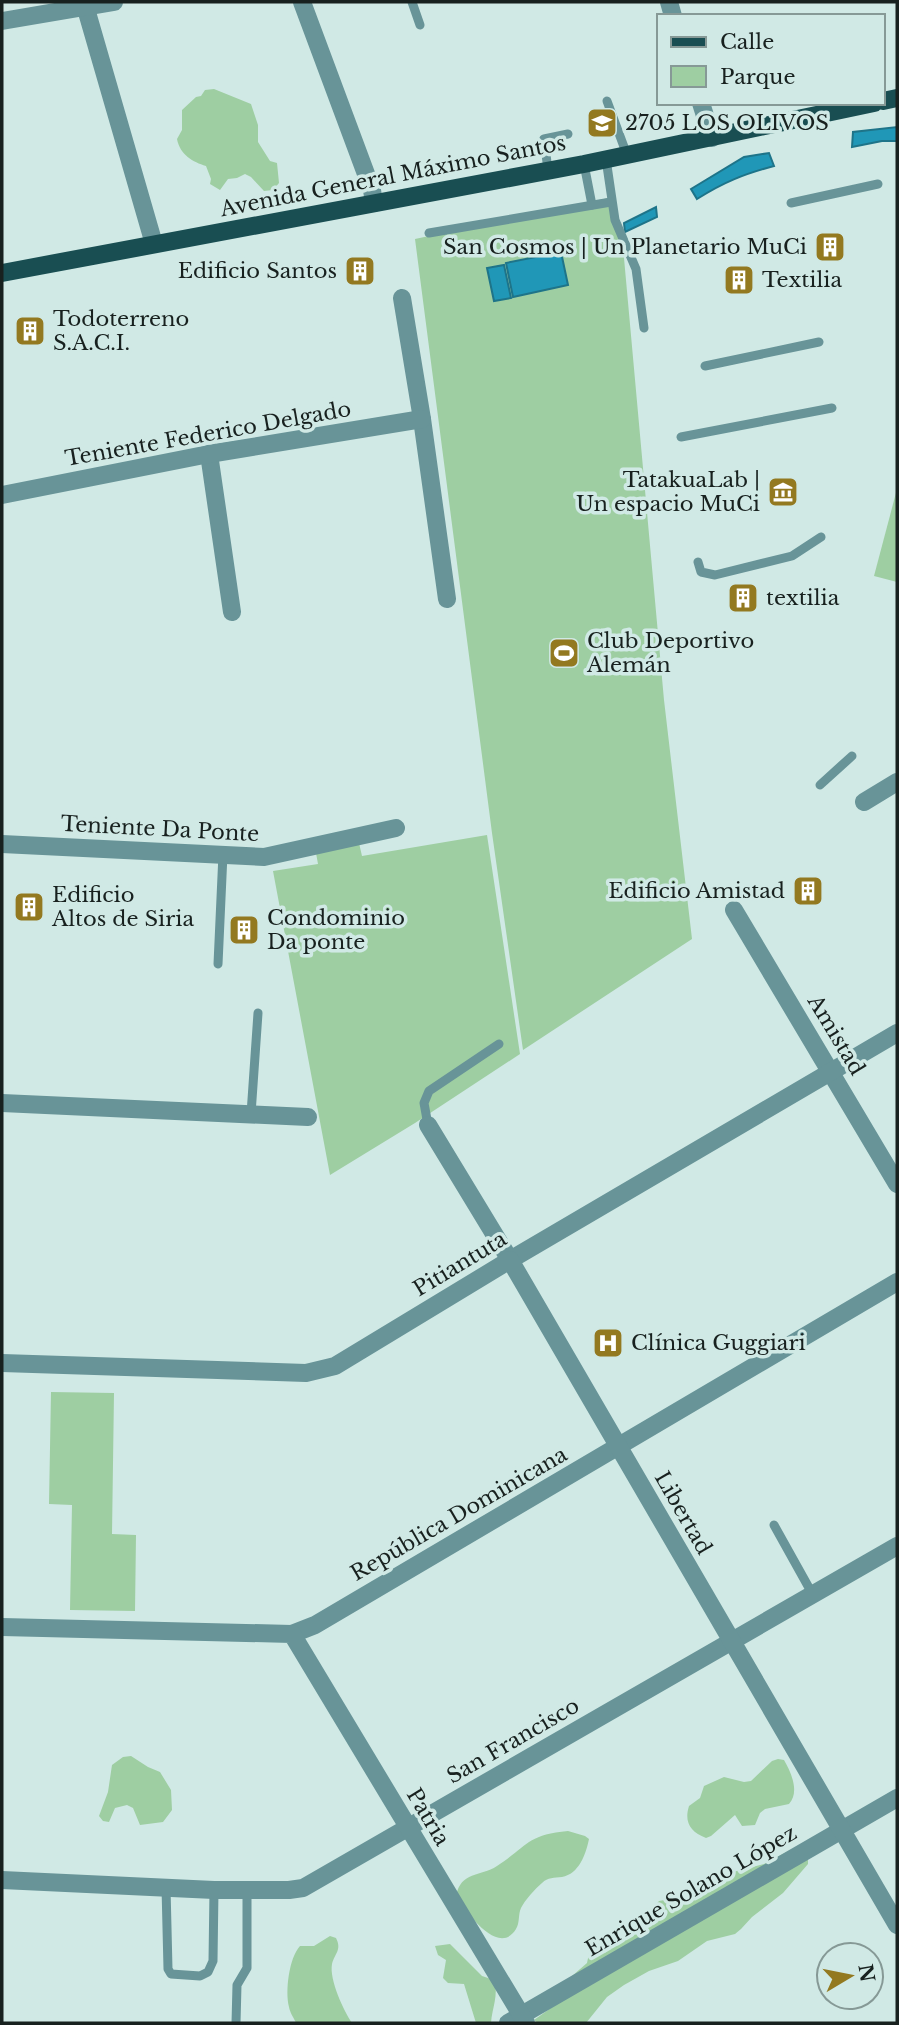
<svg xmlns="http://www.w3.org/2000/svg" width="899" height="2025" font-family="'Libre Baskerville',serif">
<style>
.green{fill:#9ecea2}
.water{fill:#2097b7;stroke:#1e7489;stroke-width:2}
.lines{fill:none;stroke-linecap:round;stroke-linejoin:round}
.service{stroke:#689498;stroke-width:9}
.minor{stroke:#689498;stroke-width:18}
.tertiary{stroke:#689498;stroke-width:18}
.primary{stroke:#194e52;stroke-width:18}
.labels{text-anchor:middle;stroke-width:7;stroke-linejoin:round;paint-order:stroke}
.poi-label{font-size:21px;fill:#18211f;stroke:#d0e9e5;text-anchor:start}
.street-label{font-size:21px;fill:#18211f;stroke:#d0e9e5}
</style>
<rect width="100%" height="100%" fill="#d0e9e5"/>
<!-- green -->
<g class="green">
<path d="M214,89L251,104L258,125V142L270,161L277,163L279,183L273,190L264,191L251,177L245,174L237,178L228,179L220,190L210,184L211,179L206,166C193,162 180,155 177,139L182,130V110L196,97L201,96L205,90Z"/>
<path d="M613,197L622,236L664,700L692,939L523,1050L492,833L415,239Z"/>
<path d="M897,489V582L874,576Z"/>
<path d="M487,835L520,1054L415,1123L330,1175L273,871L318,864L316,853L359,843L362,856Z"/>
<path d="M51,1392L114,1393L112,1534L136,1535L135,1611L70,1610L72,1505L49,1504Z"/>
<path d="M131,1756L148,1767L160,1772L171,1790L172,1810L163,1822L140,1825L133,1808L127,1805L115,1808L109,1822L103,1821L99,1816L108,1792L112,1765L123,1757Z"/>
<path d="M778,1759L784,1760C791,1772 800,1792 789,1804L765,1809L760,1813L755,1825L742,1826L735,1815L711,1836L706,1838C690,1832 684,1822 689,1806L700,1798L704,1786L724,1777L744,1782L751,1781L772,1761Z"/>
<path d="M568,1831L585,1836L589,1839C586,1854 579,1874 562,1877C554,1878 548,1877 542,1883C535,1889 525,1900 521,1908C518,1914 520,1923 516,1929C498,1958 465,1910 456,1896C461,1871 480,1877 497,1866C528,1846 526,1835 568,1831Z"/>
<path d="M792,1849L808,1857V1864L783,1893L752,1917L741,1929L735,1934L707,1941L678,1961L649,1971L624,1985L607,1997L586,2023H538L534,2020L558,2003L564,1983L587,1963L591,1944L616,1941L634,1922L646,1915L659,1901L699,1894L703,1884L725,1874L764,1864Z"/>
<path d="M330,1936L336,1938C342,1950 335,1953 332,1964C329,1980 344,2011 352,2023H296C294,2018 290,2013 289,2007C285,1991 289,1958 300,1946H314Z"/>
<path d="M450,1944L482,1976L494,1980C499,1995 492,2008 491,2023H476L464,1984L448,1983L443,1978L446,1960L438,1955L435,1946Z"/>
</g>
<!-- water -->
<g class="water">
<path d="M897,127V141H882L852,147L853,132Z"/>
<path d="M769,153L774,166C744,174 724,182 697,199L691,189L744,157Z"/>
<path d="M656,207L657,217L625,232L624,223Z"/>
<path d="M561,252L568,285L513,297L506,263Z"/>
<path d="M504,265L511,298L494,301L487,268Z"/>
</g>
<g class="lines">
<!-- service -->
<g class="service">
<path d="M412,2L420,25"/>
<path d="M607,101L627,155"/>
<path d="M606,159L615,220L636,269L644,328"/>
<path d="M584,164L592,205"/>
<path d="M548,170L544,139L568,134"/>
<path d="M791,203L878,184"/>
<path d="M429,233L611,202"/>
<path d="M705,366L819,342"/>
<path d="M681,437L832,408"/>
<path d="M698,562L701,572L715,575L792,556L821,537"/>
<path d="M820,785L852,756"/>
<path d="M218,964L223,854"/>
<path d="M251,1114L258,1013"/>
<path d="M428,1125L424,1103L429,1091L499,1044"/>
<path d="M774,1525L813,1595"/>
<path d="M166,1887L168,1969L171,1974L200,1976L208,1972L213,1961L214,1890"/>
<path d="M236,2023L237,1985L247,1968V1890"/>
</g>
<!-- minor -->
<g class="minor">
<path d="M84,2L154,244"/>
<path d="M302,2L372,190L374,203"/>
<path d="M669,2L673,16"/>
<path d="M2,21L114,2"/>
<path d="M701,103L712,138"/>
<path d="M402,298L422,419L447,599"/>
<path d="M209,454L232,612"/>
<path d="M2,495L209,454L422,419"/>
<path d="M864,802L897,782"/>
<path d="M2,844L264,857L396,828"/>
<path d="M734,910L897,1184"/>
<path d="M2,1103L308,1117"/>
<path d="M428,1125L510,1260L897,1033"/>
<path d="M292,1634L315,1625L897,1282"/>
<path d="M2,1880L214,1890H289L303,1888L897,1546"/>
<path d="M508,2023L897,1798"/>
</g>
<!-- tertiary -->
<g class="tertiary">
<path d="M2,1363L306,1373L335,1366L510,1260L897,1925"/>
<path d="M2,1627L292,1634L526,2023"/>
</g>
<!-- primary -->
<g class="primary">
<path d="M883,101L897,98"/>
<path d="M2,273L584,164L874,103"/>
</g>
</g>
<!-- icons -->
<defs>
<g id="school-square" transform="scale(1.575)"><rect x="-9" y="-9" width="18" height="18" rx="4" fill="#937920" stroke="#d0e9e5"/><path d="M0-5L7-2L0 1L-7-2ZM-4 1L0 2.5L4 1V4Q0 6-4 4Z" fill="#fff"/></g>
<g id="building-square" transform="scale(1.575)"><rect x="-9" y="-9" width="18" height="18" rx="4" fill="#937920" stroke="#d0e9e5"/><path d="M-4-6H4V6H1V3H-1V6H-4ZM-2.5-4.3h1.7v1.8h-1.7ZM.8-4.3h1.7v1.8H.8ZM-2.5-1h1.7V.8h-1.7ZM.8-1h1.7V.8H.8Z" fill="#fff"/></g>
<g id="museum-square" transform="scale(1.575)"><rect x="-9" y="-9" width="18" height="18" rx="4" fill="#937920" stroke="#d0e9e5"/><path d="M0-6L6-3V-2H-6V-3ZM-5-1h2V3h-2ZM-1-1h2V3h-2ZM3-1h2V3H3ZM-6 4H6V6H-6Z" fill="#fff"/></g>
<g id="stadium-square" transform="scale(1.575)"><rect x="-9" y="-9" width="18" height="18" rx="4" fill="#937920" stroke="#d0e9e5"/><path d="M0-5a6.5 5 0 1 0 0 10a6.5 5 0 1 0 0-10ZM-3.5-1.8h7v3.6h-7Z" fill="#fff"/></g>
<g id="hospital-square" transform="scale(1.575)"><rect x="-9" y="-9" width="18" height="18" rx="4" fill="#937920" stroke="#d0e9e5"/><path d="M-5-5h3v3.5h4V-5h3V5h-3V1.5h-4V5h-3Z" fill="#fff"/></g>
</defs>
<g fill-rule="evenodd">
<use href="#school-square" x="602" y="123"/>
<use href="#building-square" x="830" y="247"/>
<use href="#building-square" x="360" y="271"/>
<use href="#building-square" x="739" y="280"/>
<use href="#building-square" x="30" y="331"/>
<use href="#museum-square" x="783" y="492"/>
<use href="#building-square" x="743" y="598"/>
<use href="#stadium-square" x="564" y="653"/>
<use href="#building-square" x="808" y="891"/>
<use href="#building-square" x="29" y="907"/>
<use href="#building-square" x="244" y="930"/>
<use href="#hospital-square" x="608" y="1343"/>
</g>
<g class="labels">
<!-- poi labels -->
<g class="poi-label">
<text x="625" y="130">2705 LOS OLIVOS</text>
<text x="807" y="254" text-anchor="end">San Cosmos | Un Planetario MuCi</text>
<text x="337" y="278" text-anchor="end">Edificio Santos</text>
<text x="762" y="287">Textilia</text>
<text x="53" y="326">Todoterreno<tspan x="53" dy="24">S.A.C.I.</tspan></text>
<text x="760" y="487" text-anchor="end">TatakuaLab |<tspan x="760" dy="24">Un espacio MuCi</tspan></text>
<text x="766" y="605">textilia</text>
<text x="587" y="648">Club Deportivo<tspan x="587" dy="24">Alemán</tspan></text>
<text x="785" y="898" text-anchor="end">Edificio Amistad</text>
<text x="52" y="902">Edificio<tspan x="52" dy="24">Altos de Siria</tspan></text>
<text x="267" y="925">Condominio<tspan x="267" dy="24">Da ponte</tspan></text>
<text x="631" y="1350">Clínica Guggiari</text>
</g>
<!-- street labels -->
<g class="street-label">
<text transform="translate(393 176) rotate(-11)" y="7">Avenida General Máximo Santos</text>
<text transform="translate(208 434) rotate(-10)" y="7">Teniente Federico Delgado</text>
<text transform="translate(160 829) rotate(3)" y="7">Teniente Da Ponte</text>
<text transform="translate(836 1035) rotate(59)" y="7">Amistad</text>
<text transform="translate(460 1264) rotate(-31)" y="7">Pitiantuta</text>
<text transform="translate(683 1513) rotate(60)" y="7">Libertad</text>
<text transform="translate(459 1514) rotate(-30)" y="7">República Dominicana</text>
<text transform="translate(513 1741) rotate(-30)" y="7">San Francisco</text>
<text transform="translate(428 1817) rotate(59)" y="7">Patria</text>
<text transform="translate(691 1891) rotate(-30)" y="7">Enrique Solano López</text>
</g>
</g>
<!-- border -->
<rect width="899" height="2025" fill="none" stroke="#18211f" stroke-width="7"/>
<!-- legend -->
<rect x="657" y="14" width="228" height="91" fill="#d0e9e5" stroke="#869996" stroke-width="2"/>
<rect x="671" y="37" width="35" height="10" fill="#194e52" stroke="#869996" stroke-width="2"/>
<text x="720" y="49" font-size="21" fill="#18211f">Calle</text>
<rect x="671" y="66" width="35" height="21" fill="#9ecea2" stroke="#869996" stroke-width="2"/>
<text x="720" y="84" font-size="21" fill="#18211f">Parque</text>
<!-- north arrow -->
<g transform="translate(850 1976) rotate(80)"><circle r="33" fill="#d0e9e5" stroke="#869996" stroke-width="2"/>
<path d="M0-5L12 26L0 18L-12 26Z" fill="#937920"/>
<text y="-10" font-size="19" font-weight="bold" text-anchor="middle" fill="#18211f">N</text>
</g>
</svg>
